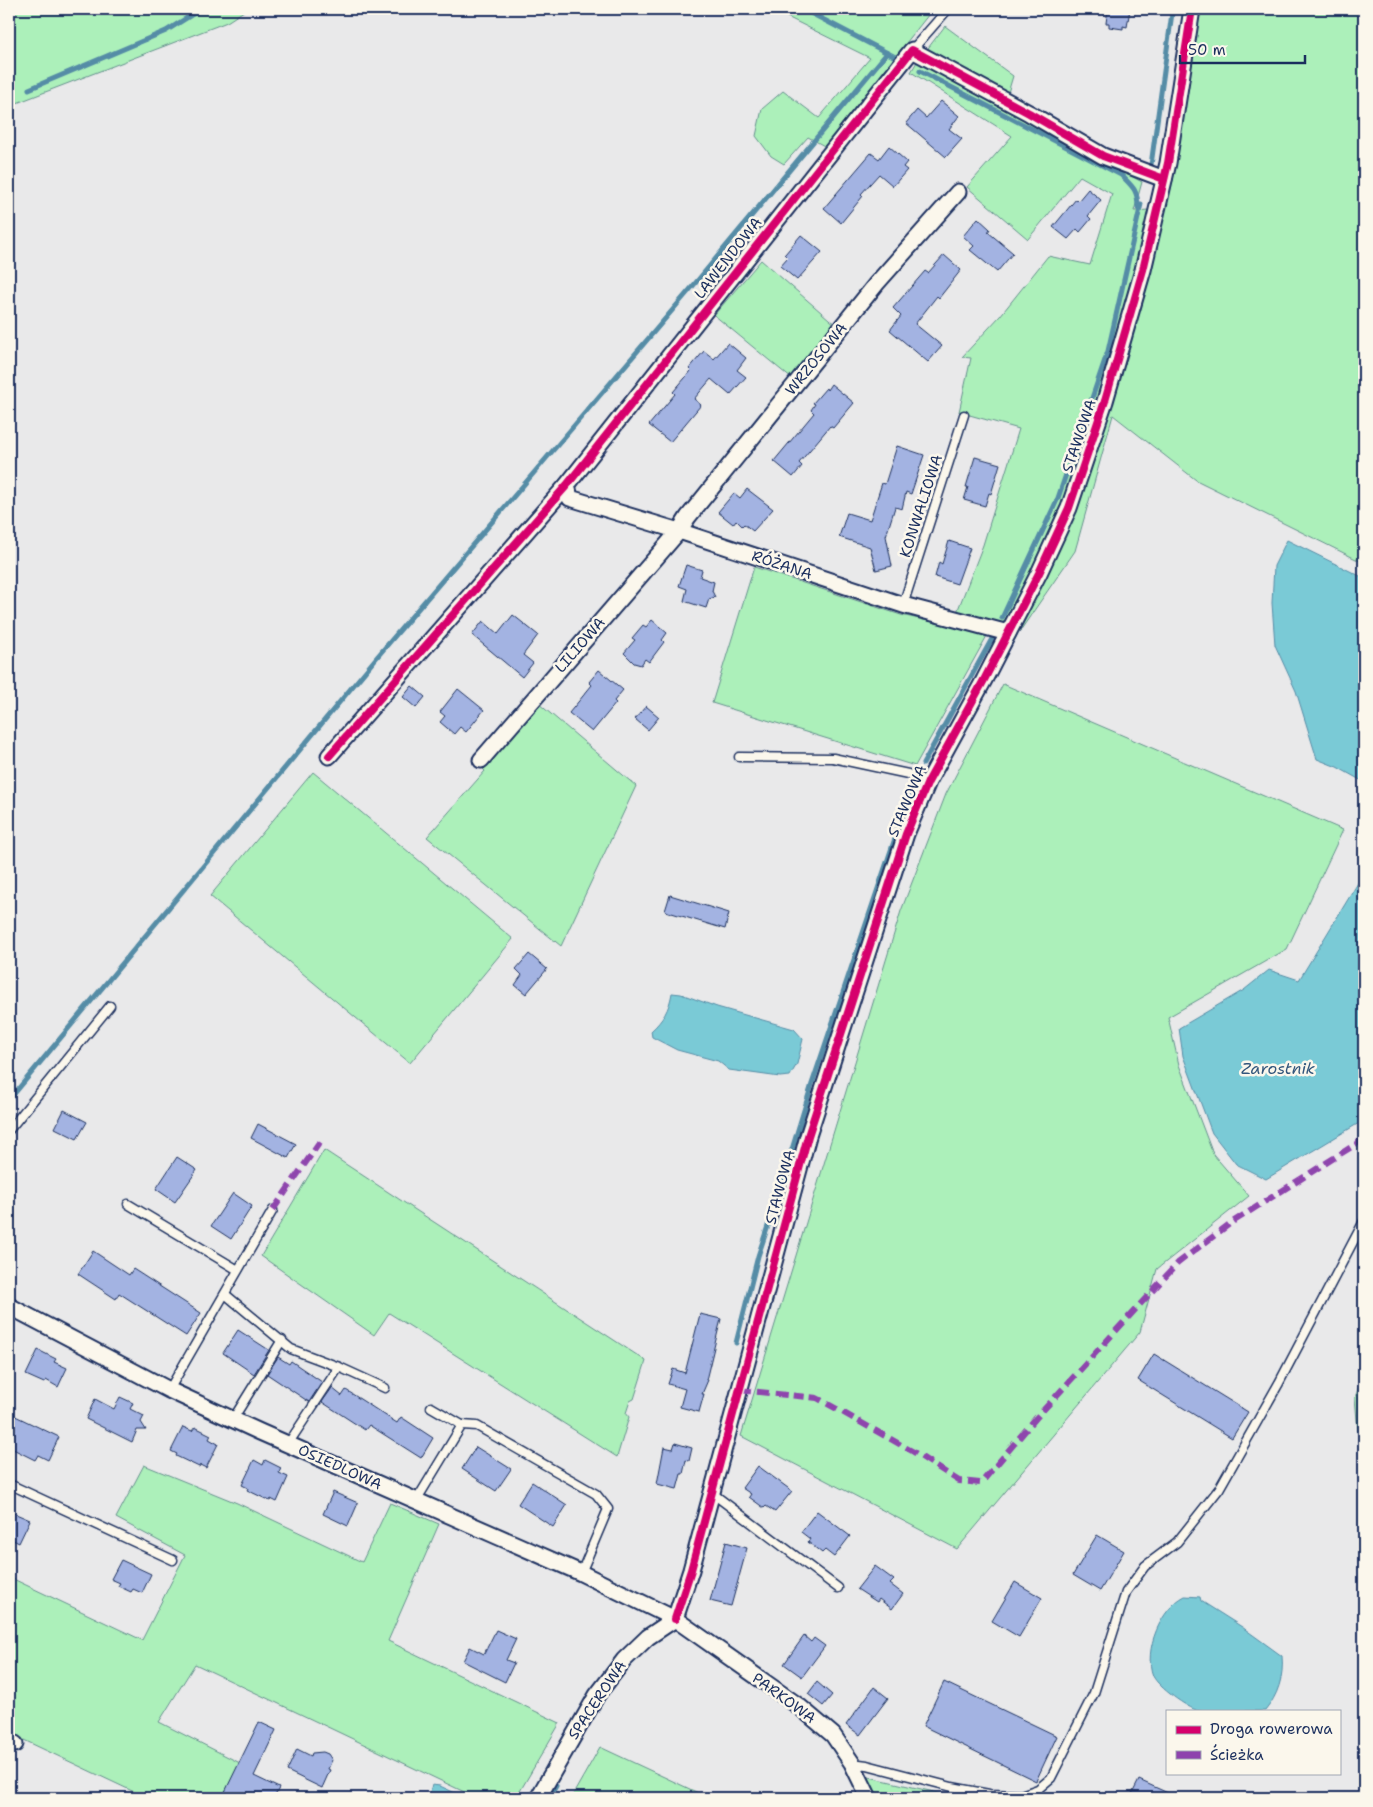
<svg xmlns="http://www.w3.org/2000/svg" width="1373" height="1807" font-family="'Shantell Sans',sans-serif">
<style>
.green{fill:#acf0ba;stroke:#64908c}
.water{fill:#7acad6;stroke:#548ca6}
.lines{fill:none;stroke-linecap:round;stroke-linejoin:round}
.stream{stroke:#548ca6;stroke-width:5}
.building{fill:#a3b3e2;stroke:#1b2f5e}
.service-casing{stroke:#1b2f5e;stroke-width:11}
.minor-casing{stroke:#1b2f5e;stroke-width:19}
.service{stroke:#fbf7ec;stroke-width:8}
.minor{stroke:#fbf7ec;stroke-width:15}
.quiet{stroke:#8e44ad;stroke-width:6;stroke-dasharray:12 6;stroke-linecap:butt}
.cycleway-casing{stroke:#fbf7ec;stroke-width:11}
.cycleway{stroke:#d6006c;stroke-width:8}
.labels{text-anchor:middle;stroke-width:5;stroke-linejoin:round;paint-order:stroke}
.street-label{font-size:15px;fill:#1b2f5e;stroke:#fbf7ec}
.water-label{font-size:16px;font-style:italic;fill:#33567c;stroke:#fbf7ec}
</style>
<rect width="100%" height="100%" fill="#e9e9ea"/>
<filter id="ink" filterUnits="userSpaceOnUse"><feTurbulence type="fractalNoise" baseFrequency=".02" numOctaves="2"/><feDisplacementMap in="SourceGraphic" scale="10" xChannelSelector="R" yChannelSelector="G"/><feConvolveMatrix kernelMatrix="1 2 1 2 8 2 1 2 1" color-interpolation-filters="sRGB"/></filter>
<g filter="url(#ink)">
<!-- green -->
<g class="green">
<path d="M9,9H247L227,22L9,106Z"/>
<path d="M771,9H917L929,14L842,124L828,148L808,137L784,164L771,156L756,136L762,109L783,91L819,118L870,58Z"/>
<path d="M1199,9H1364V563L1196,480L1113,415L1075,551L1020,631L957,612L983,545L1019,429L959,412L971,358L962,357L1000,316L1048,256L1090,265L1112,194L1080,176L1028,239L967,187L1012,136L911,72L918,60L1142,182L1134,211L1164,209Z"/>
<path d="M945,26L1013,76L1007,96L925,52Z"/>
<path d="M761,260L837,326L792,379L714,315Z"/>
<path d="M754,567L901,615L988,634L915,766L712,703Z"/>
<path d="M1003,684L1343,830L1287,949L1168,1017L1179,1065L1213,1154L1249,1196L1157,1269L1140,1332L957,1549L741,1436L901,911L946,794Z"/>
<path d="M538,703L636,786L561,946L427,837L485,771L482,768Z"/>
<path d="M313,772L513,939L410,1063L210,896Z"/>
<path d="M324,1150L646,1361L634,1399L630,1401L626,1413L629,1417L617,1457L389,1313L374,1335L261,1256Z"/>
<path d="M1364,1371V1445L1358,1431L1355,1398Z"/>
<path d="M144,1465L237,1503L362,1562L390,1503L439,1524L388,1641L560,1723L516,1798H477L195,1664L159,1722L240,1763L222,1798H147L9,1733V1577L142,1640L185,1555L116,1518Z"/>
<path d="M600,1747L709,1798H571Z"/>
<path d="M865,1776L960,1798H874Z"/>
</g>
<!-- water -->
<g class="water">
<path d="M1287,540L1364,578V782L1337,767L1317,759L1296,691L1275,645L1272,603L1274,566Z"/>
<path d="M1364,873V1120L1266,1179L1236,1164L1212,1133L1183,1056L1179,1028L1244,990L1269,970L1299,980Z"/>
<path d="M672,993L681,994L717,1007L794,1029L803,1039L797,1064L790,1076L780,1077L729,1070L718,1061L677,1050L652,1037L651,1031C663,1020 669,1010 672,993Z"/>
<path d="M1185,1596L1200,1597L1201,1601L1242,1627L1282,1656C1284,1677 1278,1695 1265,1711C1250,1711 1234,1711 1219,1711C1213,1711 1205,1712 1199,1711C1187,1708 1158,1687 1153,1676C1143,1650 1161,1608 1185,1596Z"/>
<path d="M432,1785L440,1786L466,1798H431L430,1793Z"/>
</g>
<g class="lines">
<!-- stream -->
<g class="stream">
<path d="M803,9L901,60"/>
<path d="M920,71L1121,175C1133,187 1138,190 1138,208"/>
<path d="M29,89L166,31L201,9"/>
<path d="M1151,165L1172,13"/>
<path d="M1002,618L1058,498L1108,351L1141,204"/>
<path d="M923,764L993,637"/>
<path d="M9,1100L377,657L693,286L887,53"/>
<path d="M775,1205L812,1084L909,797"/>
<path d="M736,1343L758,1256L769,1223"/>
<path d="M549,1798L556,1786"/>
</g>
</g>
<!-- building -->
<g class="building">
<path d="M1108,9H1130L1127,27L1123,26V29L1109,27V23H1106Z"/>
<path d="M941,101L959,116L949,129L962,139L946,157L906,123L917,110L926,118Z"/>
<path d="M889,146L907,162L903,167L907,170L893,186L879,174L861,194L863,196L841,223L824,208L871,153L879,159Z"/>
<path d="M1088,189L1101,200L1088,216L1091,219L1080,232L1077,229L1068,239L1053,227L1076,199L1078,201Z"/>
<path d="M978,218L990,229L988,232L1013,253L997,272L970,250L974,246L963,236Z"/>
<path d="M801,235L822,252L797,280L780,266L788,257L785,254Z"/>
<path d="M944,255L961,270L939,298L937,296L915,324L942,346L928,362L890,330L901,316L893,308L925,271L928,273Z"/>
<path d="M728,343L746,358L737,370L746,377L730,395L711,379L694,399L701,405L670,442L649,425L675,394L673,392L691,371L689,369L704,351L714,359Z"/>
<path d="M831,384L854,403L833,428L830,426L799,463L802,466L793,477L774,461L814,413L811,410L815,404L813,403L826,388L827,390Z"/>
<path d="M897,446L924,455L911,494L906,492L902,509L895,507L886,536L892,566L876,570L870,547L839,537L847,513L870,520L882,483L885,484Z"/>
<path d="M975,457L1000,464L991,494L989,493L985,506L964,500L968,487H966Z"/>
<path d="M747,489L773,509L753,531L744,524L742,526L736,520L733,524L718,512L734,493L740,498Z"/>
<path d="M949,541L970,548L957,584L935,577L939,562L942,564Z"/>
<path d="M686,565L702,570L700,577L714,582L712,591L715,597L709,599L706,608L684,601L687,589L679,586Z"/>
<path d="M513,615L538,635L523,655L533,663L522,677L472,635L483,621L498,634Z"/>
<path d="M652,620L667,633L662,640L664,642L649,662L645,659L641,665L634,663L624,653L635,640L632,638L643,625L646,627Z"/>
<path d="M599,670L623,690L614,701L616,703L592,732L569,713L592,685L589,682Z"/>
<path d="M412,686L425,697L416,708L403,697Z"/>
<path d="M458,689L484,710L466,732L460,727L454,734L440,722L445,716L440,712Z"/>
<path d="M646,706L659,717L648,730L635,719Z"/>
<path d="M670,895L729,913L725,929L665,911Z"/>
<path d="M529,954L547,969L526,994L515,985L522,975L516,969Z"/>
<path d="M64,1110L87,1122L77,1139L55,1128Z"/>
<path d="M258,1124L296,1144L288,1158L251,1138Z"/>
<path d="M177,1157L197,1170L175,1202L156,1189Z"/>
<path d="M233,1193L252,1206L231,1239L211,1226Z"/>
<path d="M93,1251L129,1275L133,1269L201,1313L186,1336L119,1293L116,1299L78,1274Z"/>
<path d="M700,1314L721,1319L706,1380H708L702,1394H704L699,1412L680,1407L685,1389L668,1384L673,1369L685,1373Z"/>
<path d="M238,1330L269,1350L254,1374L223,1353Z"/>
<path d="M38,1350L56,1359L54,1362L67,1368L58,1387L46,1380L44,1383L26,1375Z"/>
<path d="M1154,1354L1248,1412L1232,1438L1138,1380Z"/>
<path d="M278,1357L289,1364L291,1361L322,1382L309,1402L267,1374Z"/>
<path d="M332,1388L342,1396L346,1390L397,1423L401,1417L433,1438L421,1458L369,1425L365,1430L322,1402Z"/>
<path d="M120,1397L133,1403L130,1409L144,1416L141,1422L146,1430H137L132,1442L86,1419L95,1399L114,1409Z"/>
<path d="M9,1413L59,1437L48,1460L38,1455L35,1460L9,1447Z"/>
<path d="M183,1427L192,1431L195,1427L211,1435L209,1439L218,1444L206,1468L200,1465L199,1467L176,1456L177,1454L171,1451Z"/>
<path d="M675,1443L692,1448L689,1461L686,1460L683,1474H681L677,1489L657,1484L664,1447L673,1449Z"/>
<path d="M476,1447L511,1469L496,1491L462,1469Z"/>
<path d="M254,1460L263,1465L265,1460L281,1468L279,1473L288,1477L277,1502L271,1499L270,1501L247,1490L248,1488L242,1485Z"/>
<path d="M758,1466L792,1491L775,1512L766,1506L764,1508L749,1497L751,1494L742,1488Z"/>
<path d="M532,1482L567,1505L553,1527L518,1504Z"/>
<path d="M333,1492L358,1503L348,1526L323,1514Z"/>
<path d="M9,1511L30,1520L19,1543L9,1538Z"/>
<path d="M817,1511L850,1536L834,1557L825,1550L822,1553L808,1542L810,1539L801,1532Z"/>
<path d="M1097,1535L1124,1551L1100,1591L1073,1575Z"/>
<path d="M726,1542L747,1548L731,1606L710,1601Z"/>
<path d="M121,1560L151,1574L142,1593L133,1589L131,1592L118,1586L120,1583L111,1579Z"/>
<path d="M875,1566L894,1580L890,1584L903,1594L892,1609L879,1599L877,1602L857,1589Z"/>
<path d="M1015,1582L1042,1598L1019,1637L992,1621Z"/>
<path d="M496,1630L516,1639L506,1660L514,1663L505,1682L463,1661L470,1647L484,1654Z"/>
<path d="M804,1636L811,1642L814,1638L825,1646L802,1677L784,1664Z"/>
<path d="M817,1682L832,1695L823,1706L808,1694Z"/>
<path d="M944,1682L1057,1736L1036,1781L923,1726Z"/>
<path d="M874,1687L888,1698L860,1735L846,1725Z"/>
<path d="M259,1722L276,1730L254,1776L279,1788L274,1798H222Z"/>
<path d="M297,1749L311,1756L312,1753L323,1752L328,1754L332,1760L328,1769L330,1770L322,1788L287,1771Z"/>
<path d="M1139,1780L1179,1798H1130Z"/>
</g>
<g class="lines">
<!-- service casing -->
<g class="service-casing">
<g id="service">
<path d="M912,50L948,9"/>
<path d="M903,605L964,415"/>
<path d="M739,757L833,758L908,774L928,782"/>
<path d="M9,1130L110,1006"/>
<path d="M128,1204L238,1270"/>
<path d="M225,1294L291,1349L339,1367L385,1388"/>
<path d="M169,1390L273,1210"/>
<path d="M431,1407L462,1425"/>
<path d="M233,1419L282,1340"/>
<path d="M288,1444L339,1367"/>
<path d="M9,1484L173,1560"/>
<path d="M712,1493L838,1588"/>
<path d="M416,1501L462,1425L477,1426L596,1494L608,1509L581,1573"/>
<path d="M852,1763L867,1765L952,1787L989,1794L1021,1795L1038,1789L1051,1778L1094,1693L1126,1592L1145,1566L1177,1542L1219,1489L1279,1383L1364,1221"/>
</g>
</g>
<!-- minor casing -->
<g class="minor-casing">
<g id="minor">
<path d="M567,485L570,498L679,531L903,605L1008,633"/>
<path d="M329,756L567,485L912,50L1029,113L1103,156L1164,179"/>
<path d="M481,760L679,531L688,517L877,283L958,192"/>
<path d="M9,1306L169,1390L260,1432L581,1573L675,1619L800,1707L833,1735L852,1763L869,1798"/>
<path d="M675,1619L691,1570L808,1136L906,834L928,782L984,680L1039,573L1069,508L1105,401L1143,270L1168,163L1192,9"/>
<path d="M9,1741L15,1744"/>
<path d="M538,1798L597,1695L624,1660L648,1637L675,1619"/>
</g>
</g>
<!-- service -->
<use href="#service" class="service"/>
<!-- minor -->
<use href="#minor" class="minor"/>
<!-- quiet -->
<g class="quiet">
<path d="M273,1210L320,1142"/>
<path d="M739,1390L817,1398L912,1451L959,1481L981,1483L1036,1418L1178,1263L1231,1223L1364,1139"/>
</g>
<!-- cycleway casing -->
<g class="cycleway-casing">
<g id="cycleway">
<path d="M329,756L567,485L912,50L1029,113L1103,156L1164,179"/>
<path d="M675,1619L691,1570L808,1136L906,834L928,782L984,680L1039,573L1069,508L1105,401L1143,270L1168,163L1192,9"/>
</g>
</g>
<!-- cycleway -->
<use href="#cycleway" class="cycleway"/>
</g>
</g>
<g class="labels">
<!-- street labels -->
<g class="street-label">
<text transform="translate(728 258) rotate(-52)" y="5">LAWENDOWA</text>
<text transform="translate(816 359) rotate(-51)" y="5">WRZOSOWA</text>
<text transform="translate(1079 436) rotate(-71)" y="5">STAWOWA</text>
<text transform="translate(921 506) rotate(-72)" y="5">KONWALIOWA</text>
<text transform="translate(782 565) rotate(18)" y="5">RÓŻANA</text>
<text transform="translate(580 645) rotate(-49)" y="5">LILIOWA</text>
<text transform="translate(907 801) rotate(-67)" y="5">STAWOWA</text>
<text transform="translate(780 1187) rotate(-75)" y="5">STAWOWA</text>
<text transform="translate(340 1467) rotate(24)" y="5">OSIEDLOWA</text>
<text transform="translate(784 1698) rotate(36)" y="5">PARKOWA</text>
<text transform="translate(597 1700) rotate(-56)" y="5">SPACEROWA</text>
</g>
<!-- water labels -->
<g class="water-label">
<text x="1278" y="1074">Zarostnik</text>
</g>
</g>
<!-- margin -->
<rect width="1373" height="1807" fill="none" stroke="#fbf7ec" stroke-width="30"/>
<rect x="15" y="15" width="1343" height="1777" fill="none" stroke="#1b2f5e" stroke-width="2" filter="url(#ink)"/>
<!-- legend -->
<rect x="1166" y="1710" width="175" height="65" fill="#fbf7ec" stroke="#a1a7b3"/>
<rect x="1176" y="1726" width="25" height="8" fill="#d6006c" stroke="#a1a7b3"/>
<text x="1210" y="1734" font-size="15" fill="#1b2f5e">Droga rowerowa</text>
<rect x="1176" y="1751" width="25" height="8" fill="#8e44ad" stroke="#a1a7b3"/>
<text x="1210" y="1760" font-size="15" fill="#1b2f5e">Ścieżka</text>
<!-- scale -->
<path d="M1180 55v8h125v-8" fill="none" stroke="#1b2f5e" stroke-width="2.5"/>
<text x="1188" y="55" font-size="15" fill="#1b2f5e" stroke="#fbf7ec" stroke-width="4" paint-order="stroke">50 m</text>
</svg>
